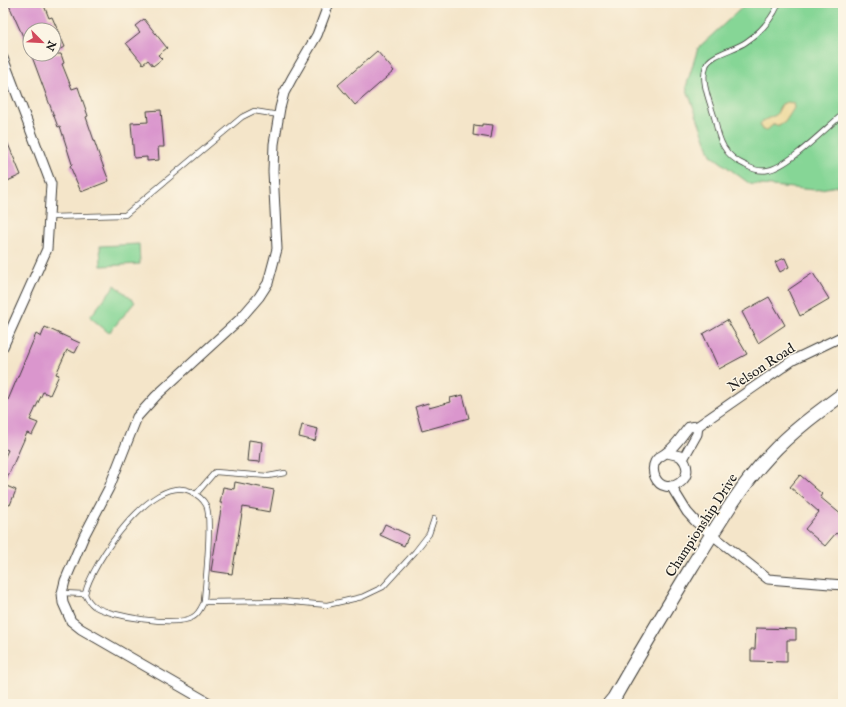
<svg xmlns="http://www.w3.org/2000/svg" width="846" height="707" font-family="'IM FELL English',serif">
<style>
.green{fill:#86d696;stroke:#517959}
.sand{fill:#eeda9e;stroke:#857b5d}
.building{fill:#da96cd}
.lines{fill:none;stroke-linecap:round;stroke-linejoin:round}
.lane-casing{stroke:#3c3a36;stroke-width:6}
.street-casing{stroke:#3c3a36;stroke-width:11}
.secondary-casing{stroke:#3c3a36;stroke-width:15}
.lane{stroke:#fff;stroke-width:4.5}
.street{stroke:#fff;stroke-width:9}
.secondary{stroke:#fff;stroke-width:13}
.labels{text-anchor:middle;stroke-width:3;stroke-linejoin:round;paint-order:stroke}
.street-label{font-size:14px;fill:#1c1c1c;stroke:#fcf5e5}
</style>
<rect width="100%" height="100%" fill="#fcf5e5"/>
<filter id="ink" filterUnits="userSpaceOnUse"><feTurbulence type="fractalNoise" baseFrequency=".025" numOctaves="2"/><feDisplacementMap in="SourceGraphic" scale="8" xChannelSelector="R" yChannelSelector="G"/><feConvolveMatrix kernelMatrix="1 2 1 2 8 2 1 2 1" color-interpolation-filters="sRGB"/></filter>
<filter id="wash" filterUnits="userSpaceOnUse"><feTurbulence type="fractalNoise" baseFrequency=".012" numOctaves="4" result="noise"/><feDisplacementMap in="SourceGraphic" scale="16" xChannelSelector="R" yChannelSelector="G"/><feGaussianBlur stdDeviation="0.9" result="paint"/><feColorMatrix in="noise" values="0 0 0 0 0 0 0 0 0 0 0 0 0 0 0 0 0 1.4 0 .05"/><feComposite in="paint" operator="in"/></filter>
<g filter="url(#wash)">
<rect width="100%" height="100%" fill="#f4e5c9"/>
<!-- green -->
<g class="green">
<path d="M747,3H843V185L815,190L750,184L711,155L686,87L698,48Z"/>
<path d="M139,244L140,264L101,266L100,246Z"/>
<path d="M115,285L135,302L109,333L90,317Z"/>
</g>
<!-- sand -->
<path class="sand" d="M787,102L793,103L794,108L785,122L779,126L774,124L767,130H762L760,125L762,121L776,115L782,104Z"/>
<g id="blocks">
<!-- building -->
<g class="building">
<path d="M8,3H43L49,18L52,17L65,47L54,51V30H30V52Z"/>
<path d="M144,19L167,48L158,55L162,59L153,66L148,60L143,64L126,43L140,32L135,26Z"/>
<path d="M377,51L394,71L355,105L338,85Z"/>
<path d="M31,54H61L64,63L62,64L72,89L78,87L88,116L86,117L99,155L109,181L81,192L70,166L72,164L60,126L58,127Z"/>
<path d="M161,110L164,147H158L159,160L147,161V157L134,158L131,123L148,122L147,111Z"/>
<path d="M482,124L493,125L491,138L473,135L474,125L482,126Z"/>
<path d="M3,132L21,175L3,183Z"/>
<path d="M785,258L789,267L780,272L775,262Z"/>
<path d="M813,273L829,299L800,316L788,290Z"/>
<path d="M769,297L785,325L758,343L742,312Z"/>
<path d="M727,320L747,354L719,369L703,334Z"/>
<path d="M45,327L80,343L75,353L67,350L56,374L59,375L50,395L43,392L30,420L38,423L32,435L27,433L4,485L16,490L10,505L3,503V461L8,450L3,448V398L8,400L36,334L41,337Z"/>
<path d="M463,395L469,418L422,431L415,407L428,403L429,408L451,402L450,398Z"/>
<path d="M302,425L318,429L315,441L299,437Z"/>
<path d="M249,440L262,442L260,462L247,461Z"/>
<path d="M800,475L822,494L820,497L843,516V538L836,533L825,546L805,529L819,512L790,487Z"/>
<path d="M235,482L274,490L270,512L243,507L232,574L211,571L222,503H220L223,487L234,489Z"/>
<path d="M385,524L409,535L404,546L380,535Z"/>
<path d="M756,628L796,629V640H787V662L751,661V649H755Z"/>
</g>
</g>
</g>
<g filter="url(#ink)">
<use href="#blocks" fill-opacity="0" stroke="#3c3a36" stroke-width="1"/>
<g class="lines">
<!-- lane casing -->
<g class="lane-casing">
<g id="lane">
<path d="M779,3C772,19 761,32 746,42C735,50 710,54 706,66C700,82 711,104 715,120C719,140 724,156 745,165C752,169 760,172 768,170C788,167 826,128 843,114"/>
<path d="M49,217L125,215L242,117L254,111L279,115"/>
<path d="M196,494L215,472L268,476L285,473"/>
<path d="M62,593L85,594C87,599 90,603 94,606C111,617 176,627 193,617C199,614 201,608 204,602C205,583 213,519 206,505C203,499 196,494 190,491C153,473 91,564 85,594"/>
<path d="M204,602L282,601L327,605L362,597L383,587L415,552L429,534L434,519"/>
</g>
</g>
<!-- street casing -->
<g class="street-casing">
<g id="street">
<path d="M3,58L51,184L47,249L3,347"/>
<path d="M667,453L680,456C702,477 665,500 655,477C653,472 653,466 655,462C658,456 663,456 667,452C676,446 682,435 689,427L698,426L793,360L843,336"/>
<path d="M683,459L697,434L698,426"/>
<path d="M671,486L687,512L696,522L768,579L843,585"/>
<path d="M211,704L81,629L71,621L63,603L62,593L65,581L84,536L109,488L137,417L156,396L240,319L259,297L268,283L277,249L273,171L274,144L280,108L284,93L292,78L317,35L329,3"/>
</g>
</g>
<!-- secondary casing -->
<g class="secondary-casing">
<path id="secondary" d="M609,704L614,698C639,654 665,611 691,568C715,530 738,489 769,456C791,432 817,413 843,394"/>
</g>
<!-- lane -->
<use href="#lane" class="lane"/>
<!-- street -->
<use href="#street" class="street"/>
<!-- secondary -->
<use href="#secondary" class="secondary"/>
</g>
</g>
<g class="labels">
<!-- street labels -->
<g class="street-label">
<text transform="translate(761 367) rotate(-33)" y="5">Nelson Road</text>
<text transform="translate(701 525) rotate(-57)" y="5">Championship Drive</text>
</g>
</g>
<!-- margin -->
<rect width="846" height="707" fill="none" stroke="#fcf5e5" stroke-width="16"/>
<!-- north arrow -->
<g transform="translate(42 42) rotate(114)"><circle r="19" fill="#fcf5e5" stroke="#a29e95"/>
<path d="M0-3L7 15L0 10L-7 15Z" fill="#d1495b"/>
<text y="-6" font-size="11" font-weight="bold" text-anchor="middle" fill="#1c1c1c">N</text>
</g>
</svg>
